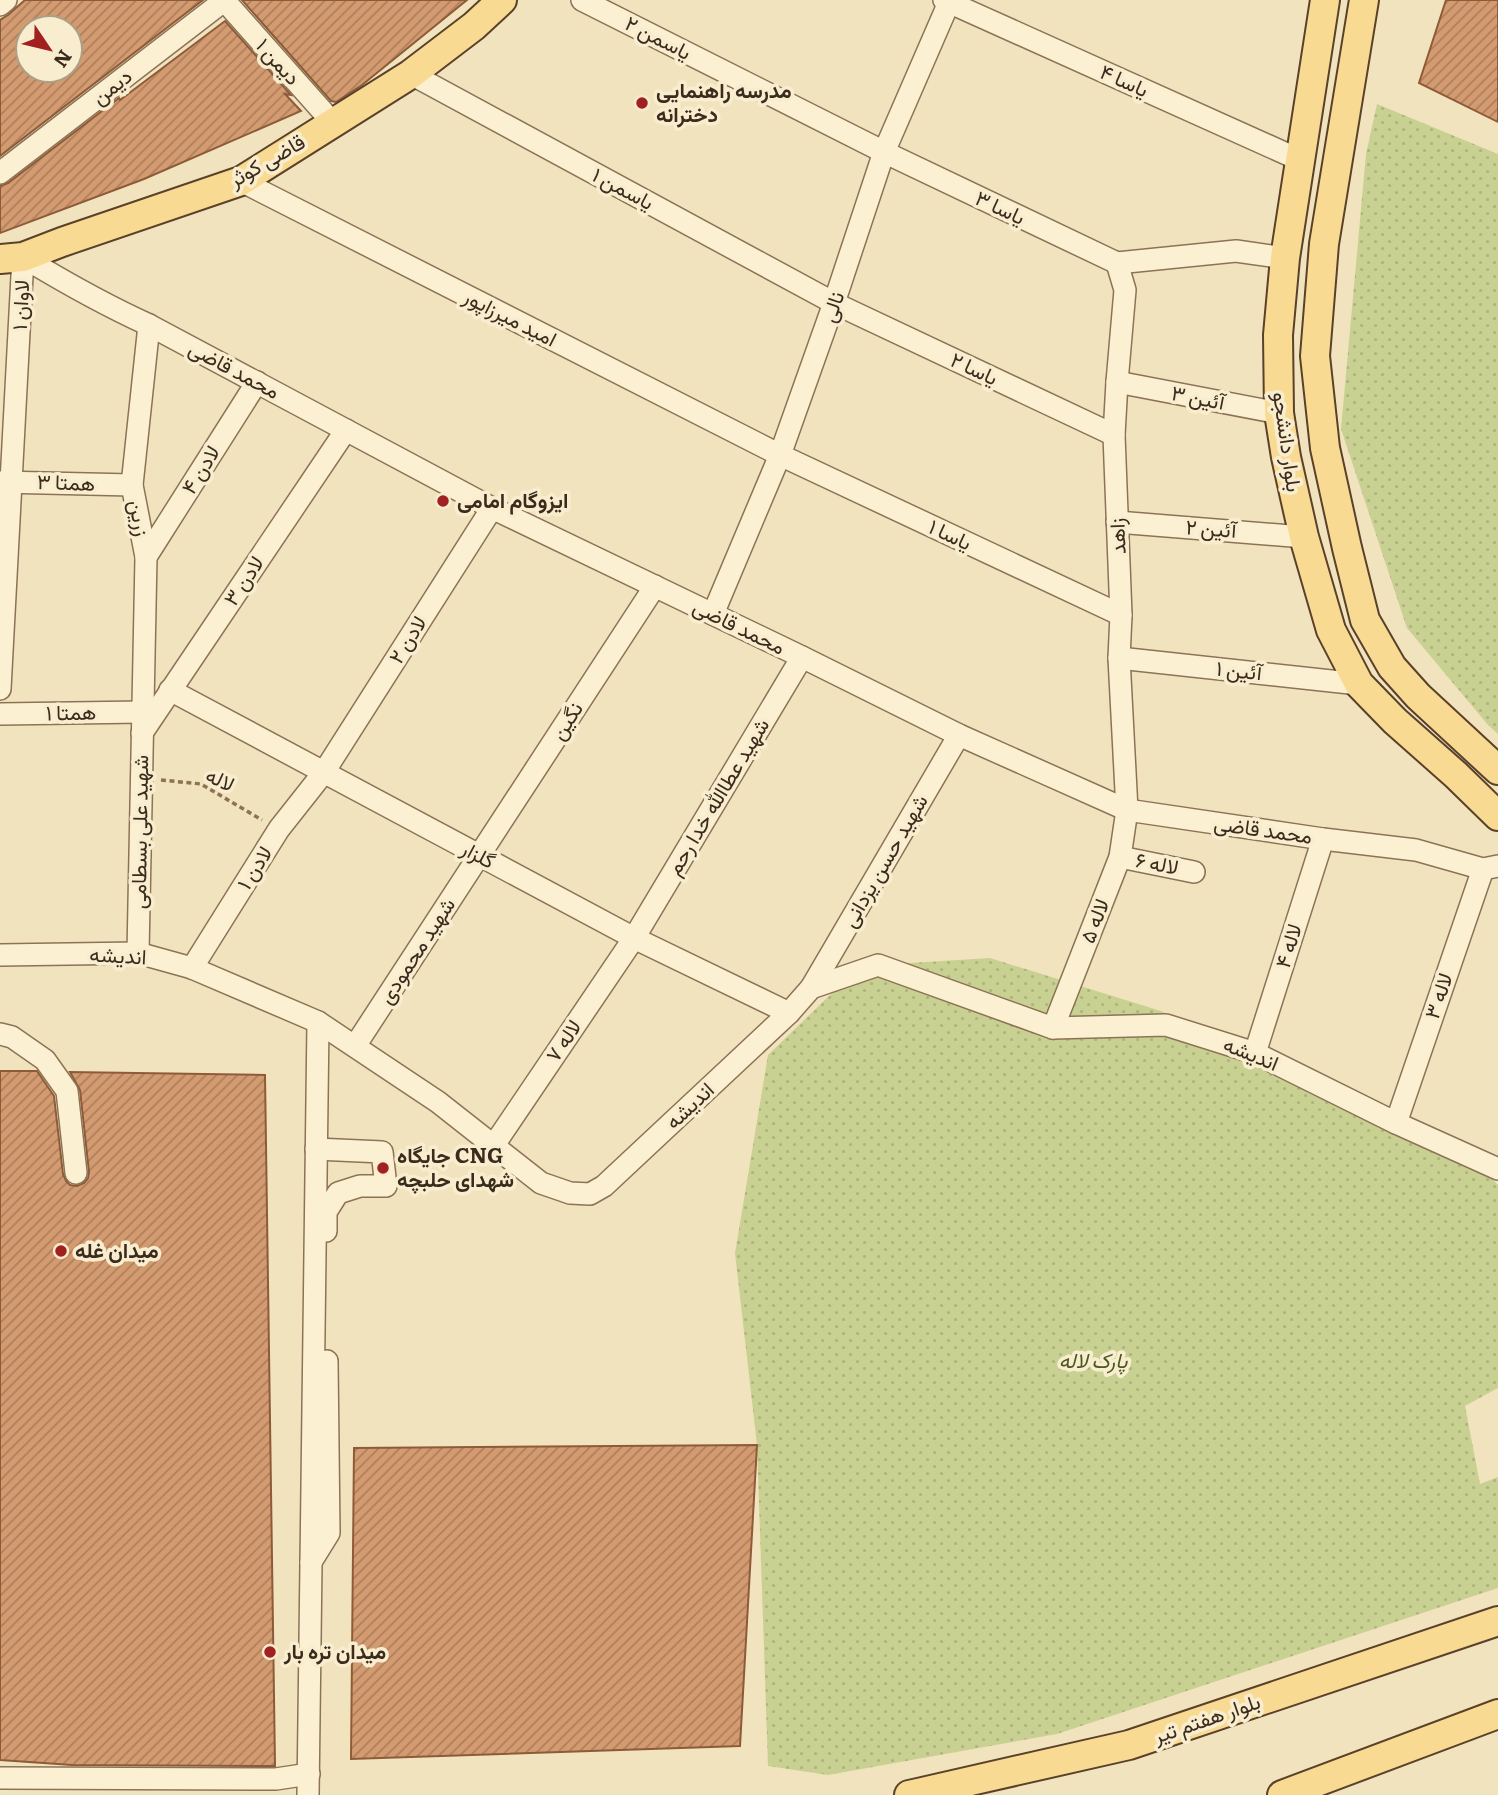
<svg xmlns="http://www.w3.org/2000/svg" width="1498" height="1795" font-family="Literata,Vazirmatn,serif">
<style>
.grass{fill:url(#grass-dots)}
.building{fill:url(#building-hatch);stroke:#8e5b39;stroke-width:2;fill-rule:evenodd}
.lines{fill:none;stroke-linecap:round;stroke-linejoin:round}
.minor-casing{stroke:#8c7356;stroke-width:24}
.major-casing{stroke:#5a412a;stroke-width:32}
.path{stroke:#8c7356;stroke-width:3.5;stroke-dasharray:5 3.5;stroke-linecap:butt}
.minor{stroke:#fcf0d3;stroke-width:21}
.major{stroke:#f9da93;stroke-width:28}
.poi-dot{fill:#a12020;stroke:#f9edcf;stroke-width:2.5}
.labels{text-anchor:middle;stroke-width:7;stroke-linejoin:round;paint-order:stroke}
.street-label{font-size:21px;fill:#3a2b1c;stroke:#f9edcf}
.poi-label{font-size:21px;font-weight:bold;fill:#3a2b1c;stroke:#f9edcf;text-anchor:start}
.park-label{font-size:21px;font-style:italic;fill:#4a5920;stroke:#f9edcf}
</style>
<defs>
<pattern id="grass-dots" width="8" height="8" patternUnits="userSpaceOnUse" patternTransform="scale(1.75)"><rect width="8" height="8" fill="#c9d192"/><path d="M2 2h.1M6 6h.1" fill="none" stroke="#adb47d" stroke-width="1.8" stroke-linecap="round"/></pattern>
<pattern id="building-hatch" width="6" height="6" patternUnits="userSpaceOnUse" patternTransform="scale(1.75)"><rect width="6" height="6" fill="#d49b71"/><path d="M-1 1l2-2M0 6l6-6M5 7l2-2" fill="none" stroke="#ad7f5c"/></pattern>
</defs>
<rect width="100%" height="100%" fill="#f2e3bf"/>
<!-- grass -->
<g class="grass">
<path d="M1377,104L1498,154V734L1488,725L1407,628L1341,429L1366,154Z"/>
<path d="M990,958L1161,1011L1492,1179L1498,1185V1388L1465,1406L1480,1484L1498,1477V1588L1057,1734L828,1775L768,1766L757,1445L735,1253L768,1055L831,994L878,965Z"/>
</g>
<!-- building -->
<g class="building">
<path d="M25,0H203L0,156V20L8,15ZM28,28H70V70H28Z"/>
<path d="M242,0H467L362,85L336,102L331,101Z"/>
<path d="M1446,0H1498V122L1419,83Z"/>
<path d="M225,21L291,95L285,94L301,111L144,179L0,233V186L8,183L119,98L120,100Z"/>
<path d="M0,1071H37L54,1096L63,1174L66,1181L70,1185L77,1186L84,1183L88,1178L89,1172L80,1090L70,1072L265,1075L275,1766L72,1765L0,1760Z"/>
<path d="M757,1445L740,1746L351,1759L354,1448Z"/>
</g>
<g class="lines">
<!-- minor casing -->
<g class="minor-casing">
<g id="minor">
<path d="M224,0L333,123"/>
<path d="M582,0L884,152L1117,263"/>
<path d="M944,0L1300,160"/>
<path d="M0,5L6,0"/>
<path d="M411,74L834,303L1114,435"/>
<path d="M0,173L225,0"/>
<path d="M241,181L780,455L1121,615"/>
<path d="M1117,263L1236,251L1285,258"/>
<path d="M1117,382L1279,413"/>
<path d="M0,482L132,485"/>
<path d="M1117,522L1304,537"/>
<path d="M146,557L257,382"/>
<path d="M713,614L780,455L834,303L884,152L950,0"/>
<path d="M1119,658L1359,684"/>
<path d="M0,689L23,257C64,282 105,305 149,325L492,508L802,657L959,735L1127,810L1323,839L1416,850L1483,869L1498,866"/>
<path d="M170,690L634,938L789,1013"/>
<path d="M0,714L143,712"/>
<path d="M142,733L346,430"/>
<path d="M1120,857L1194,872"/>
<path d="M138,953L146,557L132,485L149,325"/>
<path d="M0,955L138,953L192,968L318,1022L438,1102L541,1183L570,1193L590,1194L604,1186L789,1013L811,988L878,965L1053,1028L1166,1025L1255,1053L1396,1123L1498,1169"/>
<path d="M192,968L279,829L324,772L492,508"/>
<path d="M811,988L959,735"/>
<path d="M1053,1028L1120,857L1127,810L1119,658L1121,615L1114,435L1117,382L1125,290L1117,263"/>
<path d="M0,1034L12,1037L45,1060L67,1091L76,1173"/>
<path d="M355,1046L655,586"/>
<path d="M1255,1053L1323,839"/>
<path d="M1396,1123L1483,869"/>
<path d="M494,1145L634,938L802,657"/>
<path d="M316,1149L382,1152L386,1186H360L338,1193L326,1212V1231"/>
<path d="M311,1562L329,1533L327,1361"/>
<path d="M0,1778L276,1779L309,1774"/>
<path d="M308,1795L318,1022"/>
</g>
</g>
<!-- major casing -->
<g class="major-casing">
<g id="major">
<path d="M1325,0L1285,258L1278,335L1279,413L1286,457L1304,537L1331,630L1359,684L1395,721L1456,775L1498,816"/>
<path d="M1364,0L1324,244L1315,356L1325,448L1347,548L1365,620L1392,667L1418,696L1498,770"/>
<path d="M0,259L23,257L62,242L241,181L411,74L474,26L502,0"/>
<path d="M909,1795L1129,1745L1498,1621"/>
<path d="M1282,1795L1498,1714"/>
</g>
</g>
<!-- path -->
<path class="path" d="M161,780L201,784L262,820"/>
<!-- minor -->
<use href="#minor" class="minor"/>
<!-- major -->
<use href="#major" class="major"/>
</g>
<!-- markers -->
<g class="poi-dot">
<circle cx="642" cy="103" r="7"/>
<circle cx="443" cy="501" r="7"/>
<circle cx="383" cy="1168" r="7"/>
<circle cx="61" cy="1251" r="7"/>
<circle cx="270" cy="1652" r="7"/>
</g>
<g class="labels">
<!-- street labels -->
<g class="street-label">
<text transform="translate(658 38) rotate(27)" y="7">یاسمن ۲</text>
<text transform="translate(278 62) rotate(48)" y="7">دیمن ۱</text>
<text transform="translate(1124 81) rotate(24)" y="7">یاسا ۴</text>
<text transform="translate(112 87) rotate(-38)" y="7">دیمن</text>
<text transform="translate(267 161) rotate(-30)" y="7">قاضی کوثر</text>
<text transform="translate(623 189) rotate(28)" y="7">یاسمن ۱</text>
<text transform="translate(1000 208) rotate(25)" y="7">یاسا ۳</text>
<text transform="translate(21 305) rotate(-87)" y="7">لاوان ۱</text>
<text transform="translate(833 307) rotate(-71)" y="7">نالی</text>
<text transform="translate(510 318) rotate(27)" y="7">امید میرزاپور</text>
<text transform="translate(974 369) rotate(25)" y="7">یاسا ۲</text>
<text transform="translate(234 370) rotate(28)" y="7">محمد قاضی</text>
<text transform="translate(1198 398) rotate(11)" y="7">آئین ۳</text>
<text transform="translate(1287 442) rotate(82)" y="7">بلوار دانشجو</text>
<text transform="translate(201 470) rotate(-58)" y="7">لادن ۴</text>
<text transform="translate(66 483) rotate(2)" y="7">همتا ۳</text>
<text transform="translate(139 518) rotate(79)" y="7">زرین</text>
<text transform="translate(1211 529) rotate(4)" y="7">آئین ۲</text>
<text transform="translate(950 535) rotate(25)" y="7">یاسا ۱</text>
<text transform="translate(1118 536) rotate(-92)" y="7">زاهد</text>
<text transform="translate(244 581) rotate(-56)" y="7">لادن ۳</text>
<text transform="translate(739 627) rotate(26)" y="7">محمد قاضی</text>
<text transform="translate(408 640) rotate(-58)" y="7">لادن ۲</text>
<text transform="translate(1239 671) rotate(6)" y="7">آئین ۱</text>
<text transform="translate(71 713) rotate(-1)" y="7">همتا ۱</text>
<text transform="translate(567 721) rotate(-57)" y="7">نگین</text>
<text transform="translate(220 780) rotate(25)" y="7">لاله</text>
<text transform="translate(718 797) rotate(-59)" y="7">شهید عطاالله خدا رحم</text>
<text transform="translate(1263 830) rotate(8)" y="7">محمد قاضی</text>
<text transform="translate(140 832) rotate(-89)" y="7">شهید علی بسطامی</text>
<text transform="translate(478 855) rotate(28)" y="7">گلزار</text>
<text transform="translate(885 861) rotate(-60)" y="7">شهید حسن یزدانی</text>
<text transform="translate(1157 864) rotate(11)" y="7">لاله ۶</text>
<text transform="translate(255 868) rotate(-58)" y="7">لادن ۱</text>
<text transform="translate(1095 921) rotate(-69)" y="7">لاله ۵</text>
<text transform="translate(1289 946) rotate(-73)" y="7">لاله ۴</text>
<text transform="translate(417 951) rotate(-57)" y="7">شهید محمودی</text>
<text transform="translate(118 956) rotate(3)" y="7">اندیشه</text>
<text transform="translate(1439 996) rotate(-71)" y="7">لاله ۳</text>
<text transform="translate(564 1041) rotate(-56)" y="7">لاله ۷</text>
<text transform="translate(1251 1054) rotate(22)" y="7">اندیشه</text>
<text transform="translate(690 1106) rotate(-43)" y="7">اندیشه</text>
<text transform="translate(1207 1719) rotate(-19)" y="7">بلوار هفتم تیر</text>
</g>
<!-- poi labels -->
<g class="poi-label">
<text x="656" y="98">مدرسه راهنمایی<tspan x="656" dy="24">دخترانه</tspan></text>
<text x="457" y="508">ایزوگام امامی</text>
<text x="397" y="1163">جایگاه CNG<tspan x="397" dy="24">شهدای حلبچه</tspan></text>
<text x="75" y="1258">میدان غله</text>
<text x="284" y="1659">میدان تره بار</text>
</g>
<!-- park labels -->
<g class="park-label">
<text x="1093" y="1368">پارک لاله</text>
</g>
</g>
<!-- north arrow -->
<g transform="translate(49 49) rotate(125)"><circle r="33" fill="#f9edcf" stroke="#ad9f87" stroke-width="2"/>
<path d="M0-5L12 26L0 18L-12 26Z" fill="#a12020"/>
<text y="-10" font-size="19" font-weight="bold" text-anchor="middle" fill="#3a2b1c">N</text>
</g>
</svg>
